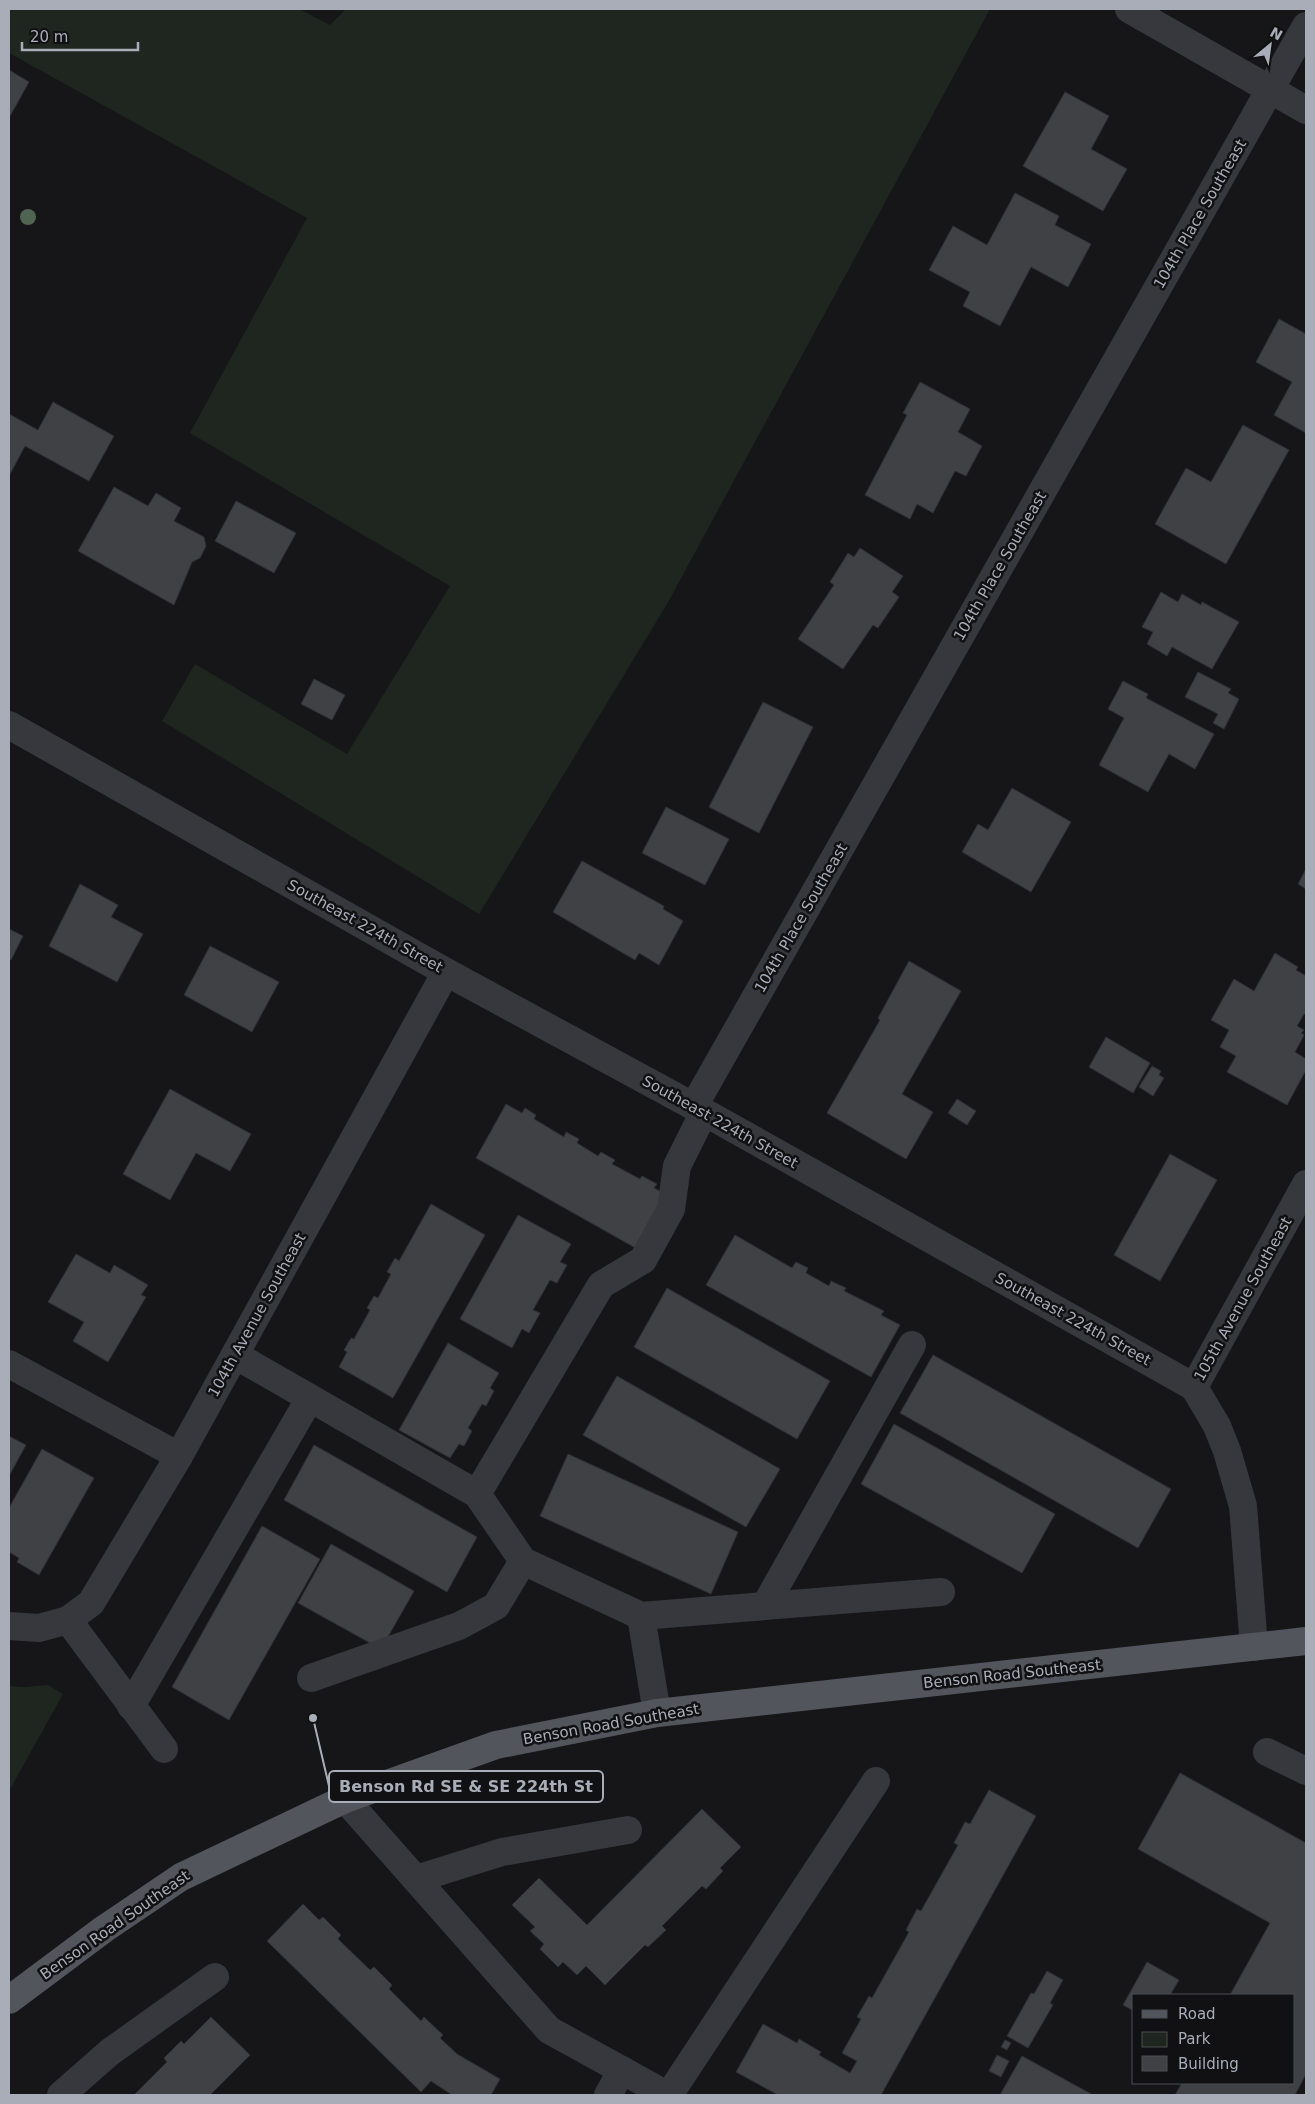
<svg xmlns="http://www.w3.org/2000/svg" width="1315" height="2104" font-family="'DejaVu Sans',sans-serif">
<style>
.green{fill:#1e261f}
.building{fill:#404145;stroke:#303034}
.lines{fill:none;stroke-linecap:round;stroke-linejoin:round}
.minor{stroke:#37383d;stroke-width:28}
.major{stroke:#53555c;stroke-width:28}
.tree{fill:#506452}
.labels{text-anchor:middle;stroke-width:5;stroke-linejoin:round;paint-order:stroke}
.street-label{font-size:15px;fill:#a8adb8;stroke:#111113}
.leader{fill:none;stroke:#a8adb8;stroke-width:2}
.callout-dot{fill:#a8adb8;stroke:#111113;stroke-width:2}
.callout{fill:#111113;stroke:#a8adb8;stroke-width:2}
.callout-label{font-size:16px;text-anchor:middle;font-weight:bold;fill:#a8adb8}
</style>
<rect width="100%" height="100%" fill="#161618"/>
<!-- green -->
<g class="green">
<path d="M9,9H299L330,25L346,9H990L667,604L479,914L162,721L195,664L347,754L450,586L190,433L307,218L9,53Z"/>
<path d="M48,1685L63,1694L9,1791V1686L25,1687Z"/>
</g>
<!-- building -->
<g class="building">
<path d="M9,70L29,82L9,118Z"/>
<path d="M1065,92L1109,116L1091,149L1127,169L1103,211L1023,166Z"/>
<path d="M1015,193L1059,216L1055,225L1091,244L1068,287L1031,267L1000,326L963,306L970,292L929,270L953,226L987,245Z"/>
<path d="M1279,319L1306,334V433L1274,415L1292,382L1256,362Z"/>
<path d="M920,382L970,409L958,432L982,446L966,476L955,471L933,513L917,504L910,519L865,495L907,415L903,413Z"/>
<path d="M53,402L114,436L89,481L25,446L9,476V414L38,430Z"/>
<path d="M1243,425L1289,450L1226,564L1155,524L1186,468L1211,482Z"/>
<path d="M114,487L148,506L156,493L181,508L174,521L204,537L206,546L200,558L192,562L174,605L78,551Z"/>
<path d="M236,501L296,533L274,573L215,541Z"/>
<path d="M860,548L903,576L892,592L899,597L878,628L873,625L843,669L798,639L834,585L830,582L848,553L854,557Z"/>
<path d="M1161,592L1178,602L1182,594L1201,605L1202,602L1239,622L1212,669L1172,647L1167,656L1147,644L1153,632L1142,627Z"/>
<path d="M1198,672L1231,689L1228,693L1239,699L1224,729L1213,723L1218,714L1185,697Z"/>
<path d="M314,679L345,695L332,720L301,704Z"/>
<path d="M1123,681L1148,694L1146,698L1214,734L1195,769L1169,754L1148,792L1099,765L1124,718L1108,709Z"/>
<path d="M763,702L813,727L759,833L709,807Z"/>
<path d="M1012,788L1071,822L1031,892L962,852L978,824L988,830Z"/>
<path d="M666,807L729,839L705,885L642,853Z"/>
<path d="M582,861L664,906L663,909L683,921L659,965L639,953L635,960L553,912Z"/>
<path d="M1306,869V889L1298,884Z"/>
<path d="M80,884L118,905L111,917L143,934L117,982L49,946Z"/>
<path d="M9,929L23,936L11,960L9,958Z"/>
<path d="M210,946L279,982L252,1032L184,995Z"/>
<path d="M1275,953L1298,967L1296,970L1306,976V1014H1304L1297,1026L1304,1030L1301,1033L1304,1035L1295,1052L1306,1059V1070L1287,1105L1227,1072L1236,1056L1220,1047L1229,1030L1211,1020L1234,979L1254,991Z"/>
<path d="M909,961L961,991L902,1094L933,1112L906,1159L827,1113L880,1020L878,1018Z"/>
<path d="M1106,1037L1150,1063L1133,1093L1089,1067Z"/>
<path d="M1152,1066L1161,1071L1159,1075L1164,1078L1153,1096L1139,1087Z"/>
<path d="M170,1089L251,1134L230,1171L196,1153L170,1200L123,1174Z"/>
<path d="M957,1099L976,1111L967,1125L948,1113Z"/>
<path d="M506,1104L522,1113L525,1108L536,1115L534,1119L564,1137L566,1132L579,1139L577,1143L598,1156L601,1152L615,1160L612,1164L640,1179L642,1176L657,1184L654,1188L669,1196L639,1250L476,1158Z"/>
<path d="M1170,1154L1217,1180L1160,1281L1114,1255Z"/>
<path d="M431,1204L485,1235L393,1398L339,1367L347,1352L344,1350L351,1338L354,1339L370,1310L367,1308L374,1296L378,1298L391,1274L387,1272L395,1258L399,1261Z"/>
<path d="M518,1215L571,1244L560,1262L567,1265L557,1283L550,1280L533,1310L540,1313L529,1333L522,1329L512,1348L460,1319Z"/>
<path d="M735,1235L792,1268L796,1262L808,1268L806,1273L829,1286L831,1281L846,1288L844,1291L884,1311L881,1315L900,1325L871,1377L706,1285Z"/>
<path d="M76,1254L110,1273L114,1265L148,1285L141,1295L146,1297L108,1362L73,1341L84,1322L48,1302Z"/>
<path d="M667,1288L830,1381L797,1439L634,1347Z"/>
<path d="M448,1343L499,1373L490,1388L494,1391L486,1406L482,1404L468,1428L472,1431L464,1446L459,1444L450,1458L399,1430Z"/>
<path d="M933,1355L1171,1489L1138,1548L900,1413Z"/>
<path d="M617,1376L780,1469L746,1527L583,1435Z"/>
<path d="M894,1424L1055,1514L1022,1573L861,1484Z"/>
<path d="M9,1436L26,1445L9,1476Z"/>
<path d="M314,1445L477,1537L447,1592L284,1500Z"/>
<path d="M42,1449L94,1478L39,1575L17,1562L19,1558L9,1552V1508Z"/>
<path d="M568,1454L738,1532L711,1594L540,1516Z"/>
<path d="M262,1526L320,1559L229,1720L172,1687Z"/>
<path d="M331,1544L414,1591L381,1649L298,1603Z"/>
<path d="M1180,1773L1306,1843V2074L1295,2095H1175L1182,2083H1294V1995H1230L1270,1923L1138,1849Z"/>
<path d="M989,1790L1036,1816L881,2095H778L736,2072L763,2024L797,2043L799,2039L821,2052L819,2055L850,2073L857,2061L842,2053L861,2019L857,2017L869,1996L872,1998L909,1932L906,1930L917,1909L921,1911L958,1845L954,1843L965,1822L970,1824Z"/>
<path d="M702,1809L741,1847L720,1868L723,1871L706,1889L702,1886L662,1926L666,1930L648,1947L645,1945L605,1985L586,1966L577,1975L563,1962L558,1967L540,1949L544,1944L530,1931L535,1927L512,1905L539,1878L587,1925Z"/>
<path d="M303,1904L319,1920L323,1917L341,1935L338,1939L370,1970L374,1967L392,1985L389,1989L421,2021L424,2017L443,2035L440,2038L457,2054L500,2079L491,2095H452L431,2081L421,2092L267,1941Z"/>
<path d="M1147,1962L1179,1980L1170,1995H1134V2011L1123,2005Z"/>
<path d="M1047,1971L1063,1980L1050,2003L1053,2005L1028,2048L1007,2036L1031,1993L1034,1994Z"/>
<path d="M211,2017L250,2055L210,2095H134L167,2062L164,2058L181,2041L184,2044Z"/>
<path d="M1005,2040L1011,2043L1007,2050L1001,2047Z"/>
<path d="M997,2055L1009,2061L1001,2077L989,2071Z"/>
<path d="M1022,2056L1093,2095H1000Z"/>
</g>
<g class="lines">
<!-- minor -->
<g class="minor">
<path d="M1129,9L1306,110"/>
<path d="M9,725L446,972L704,1112L1194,1387L1217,1426L1227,1451L1243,1506L1254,1647"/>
<path d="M694,1106L1306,26"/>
<path d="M235,1355L477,1494L601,1285L643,1260L671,1209L677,1166L704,1112"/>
<path d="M9,1364L179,1456"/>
<path d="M1194,1387L1306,1184"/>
<path d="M477,1494L523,1561L641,1616L941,1592"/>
<path d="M765,1606L912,1345"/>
<path d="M641,1616L657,1713"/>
<path d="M68,1620L164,1749"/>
<path d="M9,1626L39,1628L68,1620L91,1603L179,1456L446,972"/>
<path d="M311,1678L459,1626L496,1606L523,1561"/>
<path d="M131,1706L310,1398"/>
<path d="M1267,1752L1306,1771"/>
<path d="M345,1799L549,2030L667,2095"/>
<path d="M416,1879L502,1852L628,1830"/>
<path d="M61,2095L110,2052L215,1977"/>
<path d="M608,2095L622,2070"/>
<path d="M669,2095L876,1781"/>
</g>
<!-- major -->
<path class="major" d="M9,2000L104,1929L181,1877L345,1799L496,1745L657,1713L1306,1641"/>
</g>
<!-- trees -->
<circle class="tree" cx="28" cy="217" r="8"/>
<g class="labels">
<!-- street labels -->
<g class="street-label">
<text transform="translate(1200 214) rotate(-60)" y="5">104th Place Southeast</text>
<text transform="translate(1000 566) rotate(-60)" y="5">104th Place Southeast</text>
<text transform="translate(801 918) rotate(-60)" y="5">104th Place Southeast</text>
<text transform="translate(365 926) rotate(29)" y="5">Southeast 224th Street</text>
<text transform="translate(720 1122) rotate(29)" y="5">Southeast 224th Street</text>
<text transform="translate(1243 1299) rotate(-61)" y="5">105th Avenue Southeast</text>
<text transform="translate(257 1315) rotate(-61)" y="5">104th Avenue Southeast</text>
<text transform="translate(1073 1319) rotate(29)" y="5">Southeast 224th Street</text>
<text transform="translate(1012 1674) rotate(-6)" y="5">Benson Road Southeast</text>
<text transform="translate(611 1724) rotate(-10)" y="5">Benson Road Southeast</text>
<text transform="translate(115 1925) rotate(-35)" y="5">Benson Road Southeast</text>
</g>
</g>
<!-- callouts -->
<path class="leader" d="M313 1718L329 1786"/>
<circle class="callout-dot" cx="313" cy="1718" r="5"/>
<rect class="callout" x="329" y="1771" width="274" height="31" rx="5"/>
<g class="callout-label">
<text x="466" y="1792">Benson Rd SE &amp; SE 224th St</text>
</g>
<!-- border -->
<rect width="1315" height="2104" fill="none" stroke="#a8adb8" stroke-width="20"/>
<!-- legend -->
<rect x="1132" y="1994" width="162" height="90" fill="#111113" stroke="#4d4f55"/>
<rect x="1142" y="2010" width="25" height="8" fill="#53555c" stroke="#4d4f55"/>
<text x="1178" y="2019" font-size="15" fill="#a8adb8">Road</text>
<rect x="1142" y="2032" width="25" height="15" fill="#1e261f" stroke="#4d4f55"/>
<text x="1178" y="2044" font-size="15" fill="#a8adb8">Park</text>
<rect x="1142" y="2056" width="25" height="15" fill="#404145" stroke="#4d4f55"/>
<text x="1178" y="2069" font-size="15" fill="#a8adb8">Building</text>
<!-- north arrow -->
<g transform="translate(1270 45) rotate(29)" stroke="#111113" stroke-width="4" paint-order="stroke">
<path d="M0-4L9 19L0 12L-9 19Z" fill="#a8adb8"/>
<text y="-8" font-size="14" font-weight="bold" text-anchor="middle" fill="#a8adb8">N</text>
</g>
<!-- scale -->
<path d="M22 42v8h116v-8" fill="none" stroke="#a8adb8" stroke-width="2.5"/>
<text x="30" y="42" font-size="15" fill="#a8adb8" stroke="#111113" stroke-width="4" paint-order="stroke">20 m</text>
</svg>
